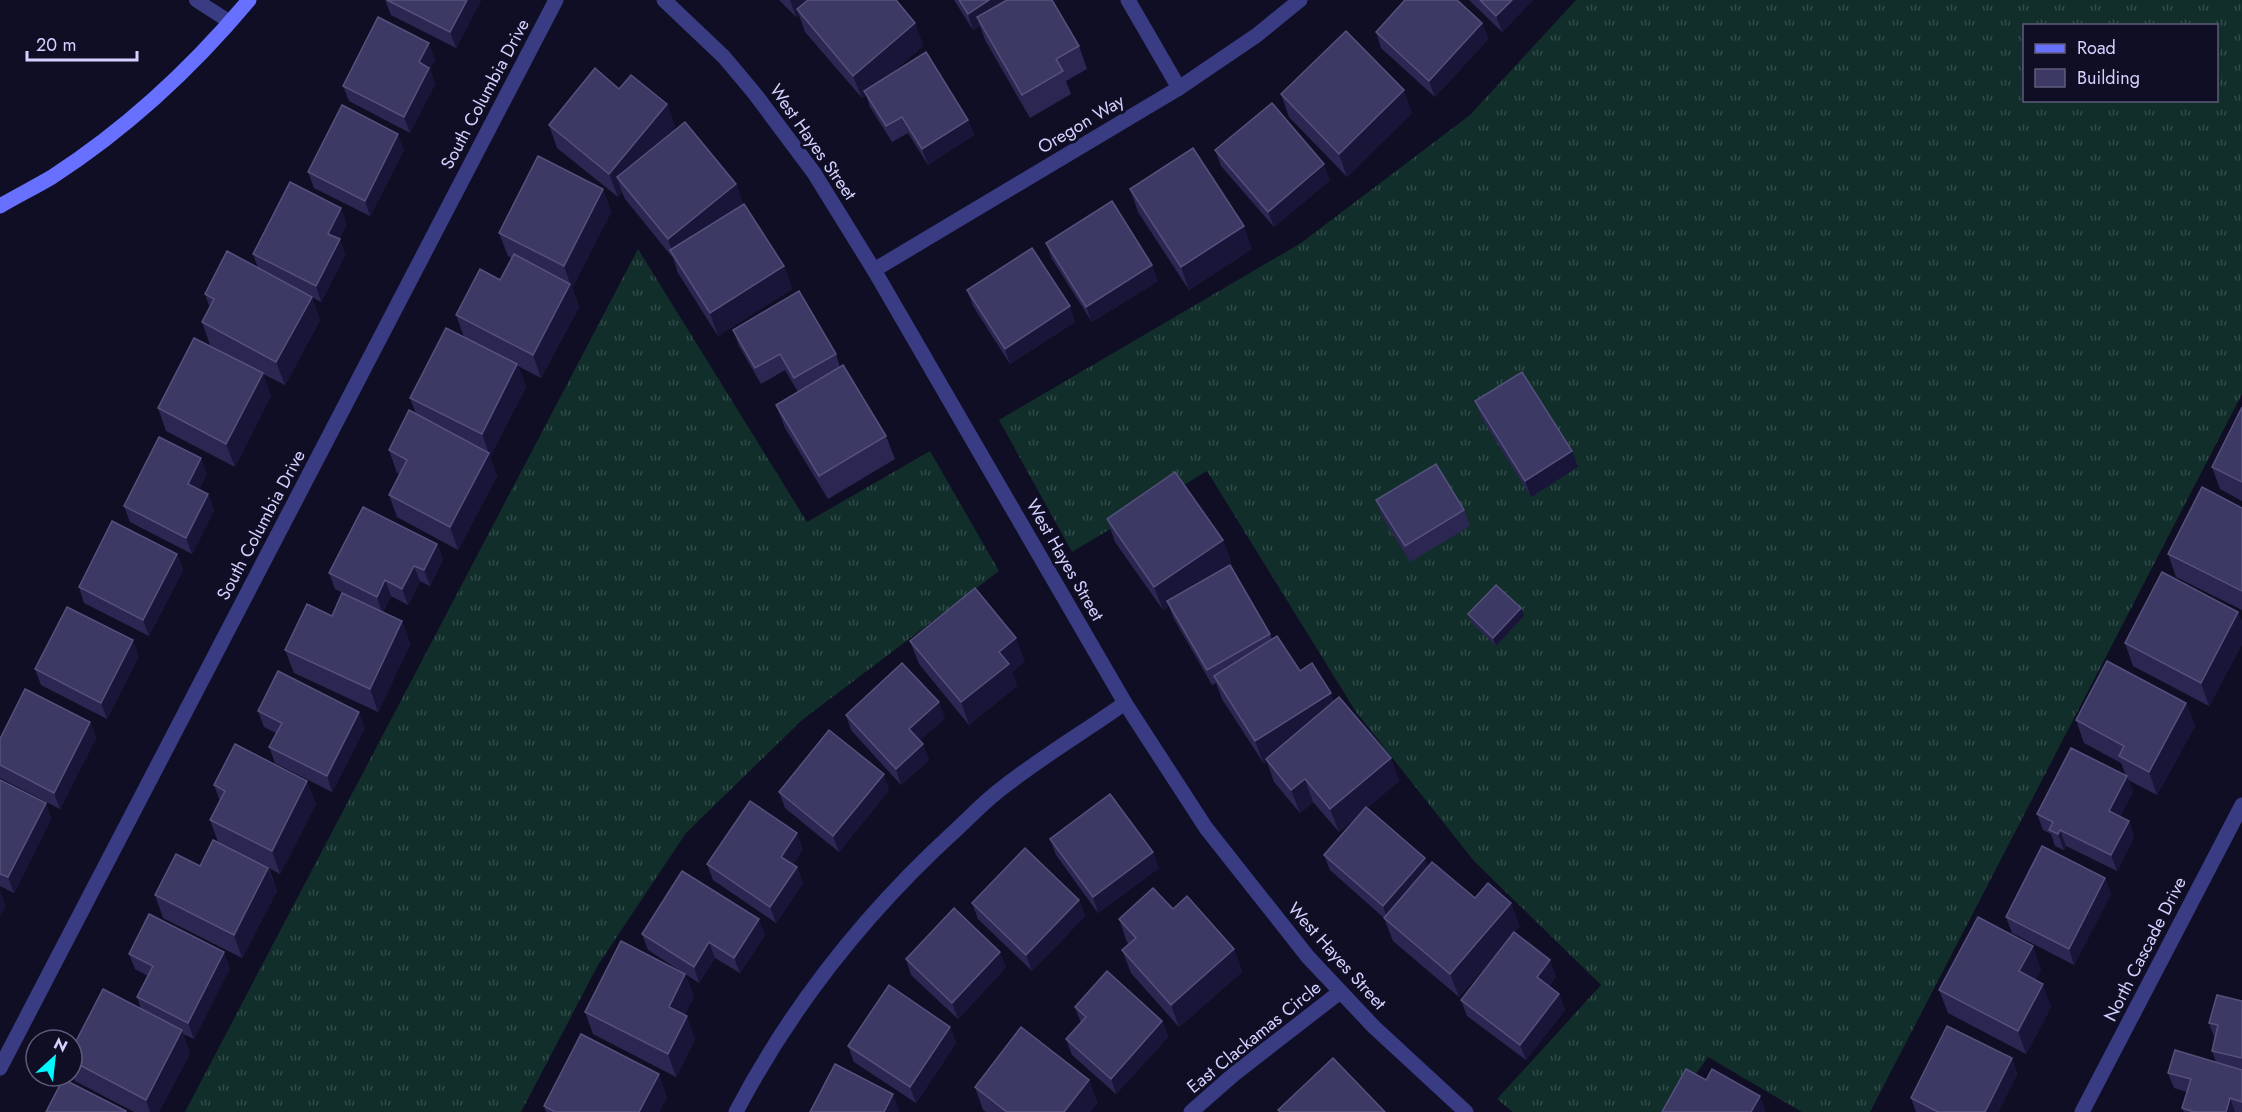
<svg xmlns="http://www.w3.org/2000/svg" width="2242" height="1112" font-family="Jost,sans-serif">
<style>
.grass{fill:url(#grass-tufts);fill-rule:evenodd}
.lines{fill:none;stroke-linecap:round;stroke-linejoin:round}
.service{stroke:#393c83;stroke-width:14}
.minor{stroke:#393c83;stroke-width:15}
.tertiary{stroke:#393c83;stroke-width:15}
.secondary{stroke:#6871ff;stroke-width:15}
.wall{fill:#2c2752}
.shaded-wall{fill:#191538}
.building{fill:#3d3965;stroke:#55517d;stroke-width:1.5}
.labels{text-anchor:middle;stroke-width:6;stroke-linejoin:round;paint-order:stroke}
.street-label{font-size:18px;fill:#d2d1ff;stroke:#100e24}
</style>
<defs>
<pattern id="grass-tufts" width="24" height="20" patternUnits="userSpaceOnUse" patternTransform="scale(1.5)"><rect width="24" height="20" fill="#112e2a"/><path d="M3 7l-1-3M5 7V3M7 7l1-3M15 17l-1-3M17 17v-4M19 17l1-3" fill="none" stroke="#334b4a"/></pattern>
</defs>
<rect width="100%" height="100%" fill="#100e24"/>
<!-- grass -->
<g class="grass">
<path d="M1576,0H2242V394L1870,1112H1802L1708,1057L1669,1112H1513L1497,1099L1601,985L1474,861L1356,712L1207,471L1072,552L999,420L1301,243L1470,115ZM2024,26H2216V100H2024Z"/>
<path d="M638,249L807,522L930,451L999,571L802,720L686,833L598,965L521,1112H185Z"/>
</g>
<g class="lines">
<!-- service -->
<path class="service" d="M196,0L230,22"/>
<!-- minor -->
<g class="minor">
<path d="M1128,0L1179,88"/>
<path d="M0,1068L556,0"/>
<path d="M736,1112C792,1005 868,910 957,829C971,816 985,801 1001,789C1040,758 1084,732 1125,703"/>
<path d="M1191,1112L1233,1075L1340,992"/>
</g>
<!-- tertiary -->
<g class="tertiary">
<path d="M664,0L724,57L755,94L814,173L874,270L1125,703L1206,828L1308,957L1374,1027L1466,1112"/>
<path d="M874,270L1179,88L1257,35L1300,0"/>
<path d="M2082,1112L2242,805"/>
</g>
<!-- secondary -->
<path class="secondary" d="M0,206C17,196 35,187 52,177C126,129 193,67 249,0"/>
</g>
<!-- wall -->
<g class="wall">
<path d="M385,0H481L456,48L391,15Z"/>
<path d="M779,0H896L915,23L923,46L889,75L968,120L974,135L928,165L908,133L892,142L870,107L866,95L862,98L805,32L799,15L796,17Z"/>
<path d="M954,0H1052L1079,46L1087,69L1066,81L1071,94L1030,118L985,40L980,26L973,30Z"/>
<path d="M1469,0H1533L1502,32Z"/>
<path d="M1482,23L1488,39L1435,97L1381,48L1376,32Z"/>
<path d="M435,59L430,69L435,84L410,133L349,101L343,86Z"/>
<path d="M619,89L667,104L675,127L669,135L736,184L743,204L784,266L792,289L718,336L678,273L673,258L625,199L622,192L618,197L557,148L549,125Z"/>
<path d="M1281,94L1412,113L1347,177L1289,117Z"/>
<path d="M404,150L370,216L314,188L308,172Z"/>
<path d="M1215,150L1330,180L1274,227L1221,166Z"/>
<path d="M603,189L611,212L572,288L579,307L541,378L518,366L526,387L490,457L497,476L458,550L397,517L389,495L400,474L397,473L389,450L416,414L410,398L464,337L456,315L500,280L512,258L508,256L499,233Z"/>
<path d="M1130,189L1252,249L1189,290L1138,212Z"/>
<path d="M347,224L339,239L345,255L321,302L312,297L320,320L285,385L263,374L271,396L235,467L166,431L158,408L248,366L210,345L202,322L210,308L205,294L258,268L253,254Z"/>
<path d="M1046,243L1158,281L1092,322L1052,259Z"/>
<path d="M967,290L1075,322L1010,364L973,306Z"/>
<path d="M733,330L836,354L840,367L886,436L895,459L828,499L785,428L776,405L798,392L785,370L761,384L739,346Z"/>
<path d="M1475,401L1578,467L1531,497L1481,417Z"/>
<path d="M2242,407V501L2220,489L2212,467Z"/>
<path d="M207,474L199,489L208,494L214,510L192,554L130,522L124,506Z"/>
<path d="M1376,500L1464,510L1470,526L1410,562L1382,516Z"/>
<path d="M2242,508V610L2176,577L2168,554Z"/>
<path d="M1107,519L1223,540L1231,563L1215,574L1270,634L1272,639L1300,671L1334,701L1391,758L1399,781L1367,808L1428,867L1475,898L1520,926L1514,932L1556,976L1549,986L1559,994L1565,1010L1526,1060L1467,1016L1461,1000L1508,940L1459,997L1393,941L1384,918L1330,870L1324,855L1359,815L1339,832L1313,802L1300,813L1274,782L1267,762L1264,764L1222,699L1216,683L1212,685L1173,617L1169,606L1163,610L1115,542Z"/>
<path d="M437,544L443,560L430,586L420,581L408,605L391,596L383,612L402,621L410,644L378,712L294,673L285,650L332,616L350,597L335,589L329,573Z"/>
<path d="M177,554L183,570L149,636L84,603L79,587Z"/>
<path d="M2238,612L2242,622V644L2209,706L2133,666L2125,643Z"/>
<path d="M1468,614L1524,616L1496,646L1471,622Z"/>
<path d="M910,641L1025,661L1012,672L1017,686L969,725L919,664Z"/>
<path d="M139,656L107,719L41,685L35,669Z"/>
<path d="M2186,703L2195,726L2157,795L2128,780L2133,792L2120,816L2129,821L2134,837L2117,871L2066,846L2064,850L2055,846L2051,834L2043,830L2037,814L2126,776L2121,763L2084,743L2076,720Z"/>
<path d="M258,711L365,728L332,792L275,763L269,747L276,733L264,727Z"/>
<path d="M846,715L945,718L920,740L929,760L901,785L851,730Z"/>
<path d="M90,722L96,738L60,809L0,778V739Z"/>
<path d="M0,780L46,803L51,819L14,893L0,886Z"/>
<path d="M214,785L316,804L280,874L269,868L277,891L242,958L163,918L155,895L200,866L218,842L210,820L220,801Z"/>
<path d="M889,790L839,852L785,808L779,792Z"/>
<path d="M1050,839L1159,868L1098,913L1056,855Z"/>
<path d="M803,849L793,864L797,867L803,883L776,923L713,880L707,864Z"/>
<path d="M2105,878L2111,894L2074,965L2012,933L2006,917Z"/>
<path d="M1079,900L1085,916L1032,971L978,919L972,903Z"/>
<path d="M1119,919L1234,949L1242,972L1179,1027L1131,973L1122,950L1129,944L1127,942Z"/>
<path d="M642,934L765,935L740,973L715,958L699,983L685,974L694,997L684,1015L695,1039L676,1077L593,1034L585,1012L685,974L648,950Z"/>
<path d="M129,954L230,968L194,1039L183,1034L190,1053L159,1112H134L75,1081L72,1072V1049L141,1009L137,997L148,976L135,969Z"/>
<path d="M906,959L1006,967L958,1019L911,975Z"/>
<path d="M2041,969L2035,980L2051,1007L2026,1054L1948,1013L1939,990Z"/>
<path d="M2242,1001V1112H2184L2182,1108L2187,1092L2174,1088L2168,1073L2216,1062L2212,1051L2215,1039L2209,1023Z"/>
<path d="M1075,1007L1162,1021L1168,1037L1116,1094L1072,1055L1066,1039L1081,1023Z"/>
<path d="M950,1027L956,1043L916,1103L854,1062L848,1046Z"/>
<path d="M2012,1058L2017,1074L1998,1112H1916L1911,1098Z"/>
<path d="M1089,1080L1097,1103L1090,1112H986L983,1110L975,1087Z"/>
<path d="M667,1097L659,1112H546L544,1106Z"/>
</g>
<!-- shaded-wall -->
<g class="shaded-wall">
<path d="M467,0H481L456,48L450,32Z"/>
<path d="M790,0H814L797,9L799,15L796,17Z"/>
<path d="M989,0H1020L977,17L980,26L973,30L968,14Z"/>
<path d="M1512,0H1533L1502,32L1496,16Z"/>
<path d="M915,23L923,46L866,95L864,91L866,95L862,98L853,76Z"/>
<path d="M1482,23L1488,39L1435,97L1429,81Z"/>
<path d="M429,43L435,59L430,69L435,84L410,133L404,117L419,62Z"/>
<path d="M1404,90L1412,113L1347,177L1339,154Z"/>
<path d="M667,104L675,127L626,187L617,177L622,192L618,197L609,174Z"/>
<path d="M968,120L974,135L928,165L922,149Z"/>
<path d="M398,134L404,150L370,216L365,201Z"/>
<path d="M1324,164L1330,180L1274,227L1268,212Z"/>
<path d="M736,184L744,207L675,258L668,239Z"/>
<path d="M603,189L611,212L572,289L564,266Z"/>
<path d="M341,208L347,224L334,249L328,234Z"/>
<path d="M1244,226L1252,249L1189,290L1181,267Z"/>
<path d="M340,239L345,255L321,302L316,286Z"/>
<path d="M1152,265L1158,281L1092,322L1086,307Z"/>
<path d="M784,266L792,289L718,336L710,313Z"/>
<path d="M570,284L579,307L541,378L533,355Z"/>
<path d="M312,297L320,320L285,385L276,362Z"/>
<path d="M1070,306L1075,322L1010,364L1005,349Z"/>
<path d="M517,364L526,387L490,457L497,476L458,550L450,527L489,454L482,434Z"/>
<path d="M263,373L271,396L235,467L226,444Z"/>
<path d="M1572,451L1578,467L1531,497L1525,481Z"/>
<path d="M201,458L207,474L194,499L188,484Z"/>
<path d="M208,494L214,510L192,554L186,538Z"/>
<path d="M1223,540L1231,563L1169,605L1167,601L1169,606L1163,610L1154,587Z"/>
<path d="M437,544L443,560L430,586L424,570Z"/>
<path d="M177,554L183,570L149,636L143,620Z"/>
<path d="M414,566L420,581L408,605L402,589Z"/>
<path d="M385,580L391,596L382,613L377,597Z"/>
<path d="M1521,608L1524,616L1496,646L1493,638Z"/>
<path d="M2238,612L2242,622V644L2209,706L2201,683Z"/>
<path d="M402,621L410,644L378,712L370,689Z"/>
<path d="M1016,638L1025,661L1012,672L1017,686L969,725L961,702L999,652Z"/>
<path d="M133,640L139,656L107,719L101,703Z"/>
<path d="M1331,693L1339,716L1266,759L1267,762L1264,764L1255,741Z"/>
<path d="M939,702L945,718L915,745L909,729Z"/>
<path d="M2186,703L2195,726L2157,795L2149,772Z"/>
<path d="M359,712L365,728L332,792L327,776Z"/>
<path d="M90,722L96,738L60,809L54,793Z"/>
<path d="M923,744L929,760L901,785L896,769Z"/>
<path d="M1391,758L1399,781L1339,832L1330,809Z"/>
<path d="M884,774L889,790L839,852L833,836Z"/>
<path d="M2127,776L2133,792L2115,827L2109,811Z"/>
<path d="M1305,779L1313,802L1300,813L1291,790Z"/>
<path d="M307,781L316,804L280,874L272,851Z"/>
<path d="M46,803L51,819L14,893L8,877Z"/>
<path d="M2129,821L2134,837L2117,871L2111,855Z"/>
<path d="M2060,830L2066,846L2064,850L2058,834Z"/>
<path d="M797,833L803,849L787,872L781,857Z"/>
<path d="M1153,852L1159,868L1098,913L1093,897Z"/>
<path d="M1425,858L1431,874L1388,922L1383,906Z"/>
<path d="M797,867L803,883L776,923L770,907Z"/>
<path d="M268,868L277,891L242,958L234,935Z"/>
<path d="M2105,878L2111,894L2074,965L2069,949Z"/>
<path d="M0,890L6,906L0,917Z"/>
<path d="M1079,900L1085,916L1032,971L1026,955Z"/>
<path d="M1511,903L1520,926L1459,997L1450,974Z"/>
<path d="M759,919L765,935L740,973L734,958Z"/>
<path d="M709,942L715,958L699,983L694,967Z"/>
<path d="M2033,946L2041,969L2028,994L2019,971Z"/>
<path d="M1234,949L1242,972L1179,1027L1171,1005Z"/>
<path d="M224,952L230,968L194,1039L188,1023Z"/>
<path d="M1000,952L1006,967L958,1019L952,1003Z"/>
<path d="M1550,960L1556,976L1543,993L1537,977Z"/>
<path d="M685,974L694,997L677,1030L669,1007Z"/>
<path d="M2043,984L2051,1007L2026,1054L2018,1031Z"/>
<path d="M1559,994L1565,1010L1526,1060L1520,1045Z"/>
<path d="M687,1016L695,1039L676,1077L668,1054Z"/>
<path d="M1162,1021L1168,1037L1116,1094L1111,1079Z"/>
<path d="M950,1027L956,1043L916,1103L910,1087Z"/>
<path d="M182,1030L190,1053L159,1112H150L146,1100Z"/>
<path d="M2012,1058L2017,1074L1998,1112H1985Z"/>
<path d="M659,1074L667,1097L659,1112H639Z"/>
<path d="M1089,1080L1097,1103L1090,1112H1064Z"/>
<path d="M893,1094L899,1109L898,1112H884Z"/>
<path d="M1760,1096L1766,1112H1751Z"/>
<path d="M2230,1098L2235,1112H2226Z"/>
</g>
<!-- building -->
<g class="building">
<path d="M387,0H467L450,32Z"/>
<path d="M808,0H896L915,23L853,76L797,9Z"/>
<path d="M959,0H989L968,14Z"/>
<path d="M1007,0H1052L1079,46L1056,59L1063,71L1022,95L977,17Z"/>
<path d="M1405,0H1457L1482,23L1429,81L1376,32Z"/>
<path d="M1480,0H1512L1496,16Z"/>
<path d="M378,17L429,43L419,62L429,68L404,117L343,86Z"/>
<path d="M1346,31L1404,90L1339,154L1281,94Z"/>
<path d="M926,52L968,120L922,149L902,117L886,126L864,91Z"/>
<path d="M595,68L619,89L631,75L667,104L609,174L549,125Z"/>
<path d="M1272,103L1324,164L1268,212L1215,150Z"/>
<path d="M342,105L398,134L365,201L308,172Z"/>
<path d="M685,122L736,184L668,239L617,177Z"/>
<path d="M1193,148L1244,226L1181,267L1130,189Z"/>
<path d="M538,156L603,189L564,266L499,233Z"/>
<path d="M290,182L341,208L328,234L340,239L316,286L253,254Z"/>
<path d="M1112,201L1152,265L1086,307L1046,243Z"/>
<path d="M744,204L784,266L710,313L670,250Z"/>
<path d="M1032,248L1070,306L1005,349L967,290Z"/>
<path d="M227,251L312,297L276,362L202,322L214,299L205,294Z"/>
<path d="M514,254L570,284L533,355L456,315L480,269L500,280Z"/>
<path d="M799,291L836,354L794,378L780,354L755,368L733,330Z"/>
<path d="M446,328L517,364L482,434L410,398Z"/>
<path d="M194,338L263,373L226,444L158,408Z"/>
<path d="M843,365L886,436L819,476L776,405Z"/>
<path d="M1522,372L1572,451L1525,481L1475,401Z"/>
<path d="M2242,407V482L2212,467Z"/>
<path d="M409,410L489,453L450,527L389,495L407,460L389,450Z"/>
<path d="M159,437L201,458L188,484L208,494L186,538L124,506Z"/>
<path d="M1436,464L1464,510L1405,546L1376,500Z"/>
<path d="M1175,472L1223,540L1154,587L1107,519Z"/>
<path d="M2202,487L2242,508V591L2168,554Z"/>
<path d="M363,507L437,544L424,570L414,566L402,589L385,580L377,597L329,573Z"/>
<path d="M112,521L177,554L143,620L79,587Z"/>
<path d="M1230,565L1270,634L1207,670L1167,601Z"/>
<path d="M2162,572L2238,612L2201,683L2125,643Z"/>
<path d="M1496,585L1521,608L1493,638L1468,614Z"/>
<path d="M975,588L1016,638L999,652L1009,664L961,702L910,641Z"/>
<path d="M342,593L402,621L370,689L285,650L307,604L332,616Z"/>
<path d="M67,607L133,640L101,703L35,669Z"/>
<path d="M1277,636L1300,671L1312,663L1331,693L1255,741L1214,676Z"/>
<path d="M2107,661L2186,703L2149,772L2119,756L2124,746L2076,720Z"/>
<path d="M902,663L939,702L909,729L923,744L896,769L846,715Z"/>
<path d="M278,671L359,712L327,776L269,747L282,723L258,711Z"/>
<path d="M25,689L90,722L54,793L0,765V739Z"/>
<path d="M1339,697L1391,758L1330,809L1305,779L1291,790L1266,759Z"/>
<path d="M829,730L884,774L833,836L779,792Z"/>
<path d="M235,744L307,781L272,851L210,820L225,791L214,785Z"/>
<path d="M2071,748L2127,776L2109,811L2129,821L2111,855L2060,830L2058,834L2049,830L2053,822L2037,814Z"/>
<path d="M0,780L46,803L8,877L0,874Z"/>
<path d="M1110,794L1153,852L1093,897L1050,839Z"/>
<path d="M750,801L797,833L781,857L797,867L770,907L707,864Z"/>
<path d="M1366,807L1425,858L1383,906L1324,855Z"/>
<path d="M213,840L268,868L234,935L155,895L176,854L200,866Z"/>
<path d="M2042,846L2105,878L2069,949L2006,917Z"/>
<path d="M1025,848L1079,900L1026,955L972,903Z"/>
<path d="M1432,862L1475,898L1488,883L1511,903L1450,974L1384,918Z"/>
<path d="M682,871L759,919L734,958L709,942L694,967L642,934Z"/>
<path d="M1153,888L1173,909L1187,896L1234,949L1171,1005L1122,950L1136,938L1119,919Z"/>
<path d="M954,908L1000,952L952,1003L906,959Z"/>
<path d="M149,914L224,952L188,1023L137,997L153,966L129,954Z"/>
<path d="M1978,917L2033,946L2019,971L2043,984L2018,1031L1939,990Z"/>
<path d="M1514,932L1550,960L1537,977L1559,994L1520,1045L1461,1000Z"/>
<path d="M621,941L685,974L669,1007L687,1016L668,1054L585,1012Z"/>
<path d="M1107,971L1162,1021L1111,1079L1066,1039L1086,1017L1075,1007Z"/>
<path d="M889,985L950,1027L910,1087L848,1046Z"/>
<path d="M103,989L182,1030L146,1100L72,1061V1049Z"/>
<path d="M2217,995L2242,1001V1058L2212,1051L2218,1025L2209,1023Z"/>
<path d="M1947,1026L2012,1058L1985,1112H1938L1911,1098Z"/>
<path d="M1021,1027L1089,1080L1064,1112H1007L975,1087Z"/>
<path d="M581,1034L659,1074L639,1112H555L544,1106Z"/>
<path d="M2175,1050L2242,1070V1102L2230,1098L2226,1112H2194L2182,1108L2191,1079L2168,1073Z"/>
<path d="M1333,1058L1385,1112H1280L1278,1110Z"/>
<path d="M835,1064L893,1094L884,1112H810Z"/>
<path d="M1686,1069L1706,1080L1712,1069L1760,1096L1751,1112H1662Z"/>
<path d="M63,1079L126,1111V1112H46Z"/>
</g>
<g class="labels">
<!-- street labels -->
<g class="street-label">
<text transform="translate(485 94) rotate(-62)" y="6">South Columbia Drive</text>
<text transform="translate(1081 124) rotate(-31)" y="6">Oregon Way</text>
<text transform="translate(813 142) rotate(55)" y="6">West Hayes Street</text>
<text transform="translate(261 525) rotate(-62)" y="6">South Columbia Drive</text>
<text transform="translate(1065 560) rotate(60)" y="6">West Hayes Street</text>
<text transform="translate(2145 949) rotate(-63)" y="6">North Cascade Drive</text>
<text transform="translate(1337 956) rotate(48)" y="6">West Hayes Street</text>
<text transform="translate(1254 1037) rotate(-39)" y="6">East Clackamas Circle</text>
</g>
</g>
<!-- legend -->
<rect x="2023" y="24" width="195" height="78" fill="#100e24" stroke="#5e5c7c" stroke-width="1.5"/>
<rect x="2035" y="44" width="30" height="9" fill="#6871ff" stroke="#5e5c7c" stroke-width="1.5"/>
<text x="2077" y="54" font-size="18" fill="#d2d1ff">Road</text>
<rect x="2035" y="69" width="30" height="18" fill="#3d3965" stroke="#5e5c7c" stroke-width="1.5"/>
<text x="2077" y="84" font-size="18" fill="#d2d1ff">Building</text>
<!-- north arrow -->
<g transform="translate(54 1058) rotate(27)"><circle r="28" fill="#100e24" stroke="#5e5c7c" stroke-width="1.5"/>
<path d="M0-4.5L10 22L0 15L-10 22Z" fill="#00f9fc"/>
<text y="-9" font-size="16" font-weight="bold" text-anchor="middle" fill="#d2d1ff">N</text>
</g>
<!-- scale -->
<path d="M27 51v9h110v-9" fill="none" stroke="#d2d1ff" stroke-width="3"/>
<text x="36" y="51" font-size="18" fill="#d2d1ff" stroke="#100e24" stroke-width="4.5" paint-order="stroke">20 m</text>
</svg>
